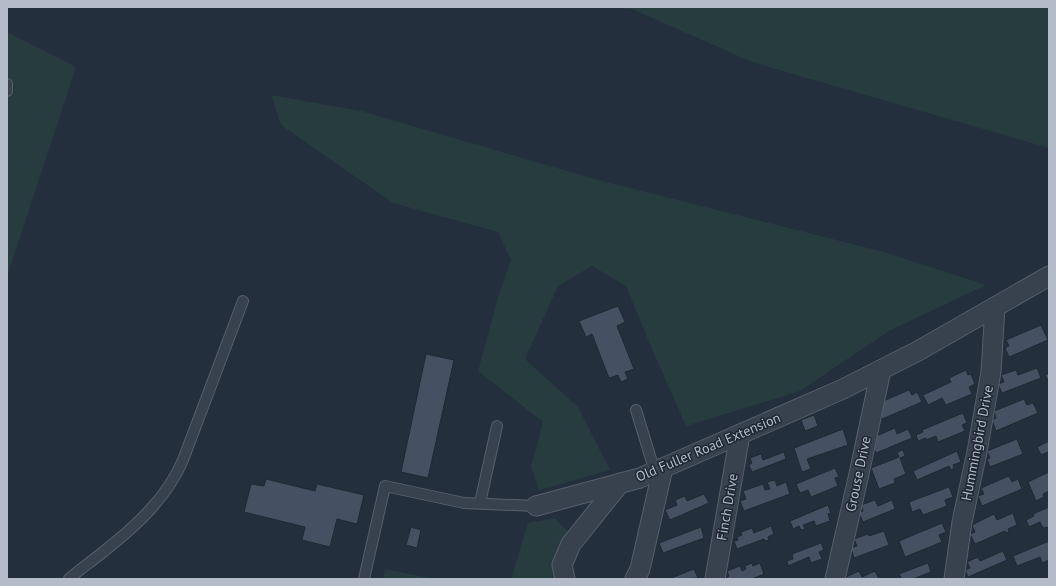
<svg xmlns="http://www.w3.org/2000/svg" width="1056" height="586" font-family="'PT Sans',sans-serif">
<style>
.green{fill:#263c3f}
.building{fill:#455162;stroke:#1f2835}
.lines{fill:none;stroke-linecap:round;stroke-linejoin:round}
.service-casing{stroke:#565f6c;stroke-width:12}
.minor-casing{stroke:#565f6c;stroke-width:21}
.service{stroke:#38414e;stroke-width:10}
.minor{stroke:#38414e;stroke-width:19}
.labels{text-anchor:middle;stroke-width:3;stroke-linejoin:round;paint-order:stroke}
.street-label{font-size:14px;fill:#b4bcc9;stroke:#1d2633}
</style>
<rect width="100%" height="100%" fill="#242f3e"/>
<!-- green -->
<g class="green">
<path d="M610,7H1049V148L752,62L632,9Z"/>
<path d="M7,32L76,67L7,277Z"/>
<path d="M271,95L361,111L598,180L884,252L986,285L889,331L800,391L686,426L649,342L626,286L592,266L558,286L525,359L578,407L610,470L539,490L531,467L543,422L478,371L499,294L511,260L498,232L393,203L281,125Z"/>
<path d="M555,518L571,535L559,579H511L528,523Z"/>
<path d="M385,569L434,579H383Z"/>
</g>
<!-- building -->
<g class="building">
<path d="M618,306L625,322L617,326L634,369L625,372L628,379L621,382L618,375L609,378L592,334L586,337L579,321Z"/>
<path d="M1041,325L1048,340L1009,357L1005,348L1009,346L1006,340Z"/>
<path d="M426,354L454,360L428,478L401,472Z"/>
<path d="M1037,368L1041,378L1002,393L998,384L1004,382L1001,375L1016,370L1018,375Z"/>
<path d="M966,370L968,375L971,374L975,384L969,387L972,394L946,405L942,398L928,405L923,395L951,382L949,378Z"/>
<path d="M1049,373V382L1045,375Z"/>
<path d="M909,390L912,395L917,392L922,402L882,419L877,408L881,402Z"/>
<path d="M1024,399L1027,405L1033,403L1038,413L996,431L992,420L996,418L994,411Z"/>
<path d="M963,413L967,423L962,425L965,431L938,442L936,436L926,440V438L918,441L916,435L923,432L922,430Z"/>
<path d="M814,415L818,426L805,431L801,420Z"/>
<path d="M895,428L897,434L908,429L912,438L876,453L872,444L876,443L874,437Z"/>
<path d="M843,429L848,445L807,459L811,469L802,472L794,448Z"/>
<path d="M1017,439L1023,454L990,467L987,459L990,458L987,451Z"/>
<path d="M1049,441V453L1048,452L1041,455L1037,447Z"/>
<path d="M903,450L905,456L900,458L906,474L894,479L895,483L879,489L871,468L899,457L897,452Z"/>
<path d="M957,451L961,462L953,465L954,468L951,470L949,466L917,480L913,471Z"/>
<path d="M784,452L786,459L752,472L749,465L752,463L750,458L761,454L763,460Z"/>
<path d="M835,468L839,477L835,478L838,486L811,497L808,490L800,493L796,484Z"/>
<path d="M1049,472V491L1043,494L1044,497L1036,501L1028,482Z"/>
<path d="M1009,476L1012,482L1018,479L1022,489L982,506L978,496L984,494L981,488Z"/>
<path d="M266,479L315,491L317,484L364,495L357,524L337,519L330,547L302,540L305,527L244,512L251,484L264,486Z"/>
<path d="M775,480L777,486L786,482L790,494L744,511L740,501L746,499L743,491L763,484L765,490L770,489L767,482Z"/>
<path d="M949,487L953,497L945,500L947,506L923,515L920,509L912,512L909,502Z"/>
<path d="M704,494L709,503L670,520L665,510L677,505L675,500L685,496L687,501Z"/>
<path d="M875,500L878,506L892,500L895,509L863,522L859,513L863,511L861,505Z"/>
<path d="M828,505L831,513L828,514L830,521L816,526L814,521L803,525L805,529L801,530L799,526L793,529L790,521Z"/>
<path d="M1049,507V527L1043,528L1040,522L1029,527L1026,520L1034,516L1033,514Z"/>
<path d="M1013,513L1017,525L1008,529L1009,532L1006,533L1005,531L975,544L970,534L975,532L972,525L994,514L997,520Z"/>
<path d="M942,523L946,532L939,535L942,542L905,557L899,541Z"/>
<path d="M771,526L774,534L768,537L769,540L765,541L764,539L737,549L734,541L738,540L737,537L742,535L741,532L752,528L754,533Z"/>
<path d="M411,527L421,530L417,548L406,545Z"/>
<path d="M701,527L704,538L663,553L659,543Z"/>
<path d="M884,531L889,545L854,558L851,548L857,546L854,539L868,534L869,536Z"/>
<path d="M1049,541V560L1042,563L1040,557L1017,566L1013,556Z"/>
<path d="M821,543L824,550L819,552L822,559L811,563L809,557L788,566L787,561L793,559L792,554Z"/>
<path d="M1003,551L1007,560L968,577L965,570L970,568L967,562L978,557L980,561Z"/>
<path d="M752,563L753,566L760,563L764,574L752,579H726V578L729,576L727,571L740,566L742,571L746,569L745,566Z"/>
<path d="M928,563L931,572L913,579H902L899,574Z"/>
<path d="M694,569L698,578L669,579Z"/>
<path d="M859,571L862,577L875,571L879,579H847L846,577Z"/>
</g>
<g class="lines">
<!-- service casing -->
<g class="service-casing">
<g id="service">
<path d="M7,84V91"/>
<path d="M636,410L655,472"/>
<path d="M480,503L497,426"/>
<path d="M69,579C80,569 92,561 103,552C135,527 167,498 183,460L243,301"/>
<path d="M364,579L385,486L464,503L536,506"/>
</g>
</g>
<!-- minor casing -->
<g class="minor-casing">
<g id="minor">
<path d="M536,506L640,478L843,389L918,351L1049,276"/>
<path d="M565,579L562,565L571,544L620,483"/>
<path d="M635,579L640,569L663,468"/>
<path d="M715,579L740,434"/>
<path d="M835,579L859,474L881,370"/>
<path d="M954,579L962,522L977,452L991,372L995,307"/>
</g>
</g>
<!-- service -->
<use href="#service" class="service"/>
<!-- minor -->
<use href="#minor" class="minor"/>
</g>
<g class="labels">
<!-- street labels -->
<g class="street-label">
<text transform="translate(977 443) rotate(-79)" y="5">Hummingbird Drive</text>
<text transform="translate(708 447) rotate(-23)" y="5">Old Fuller Road Extension</text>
<text transform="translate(858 474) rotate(-78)" y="5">Grouse Drive</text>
<text transform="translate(727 507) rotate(-80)" y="5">Finch Drive</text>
</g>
</g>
<!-- border -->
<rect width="1056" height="586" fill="none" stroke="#b4bcc9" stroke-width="16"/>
</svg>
